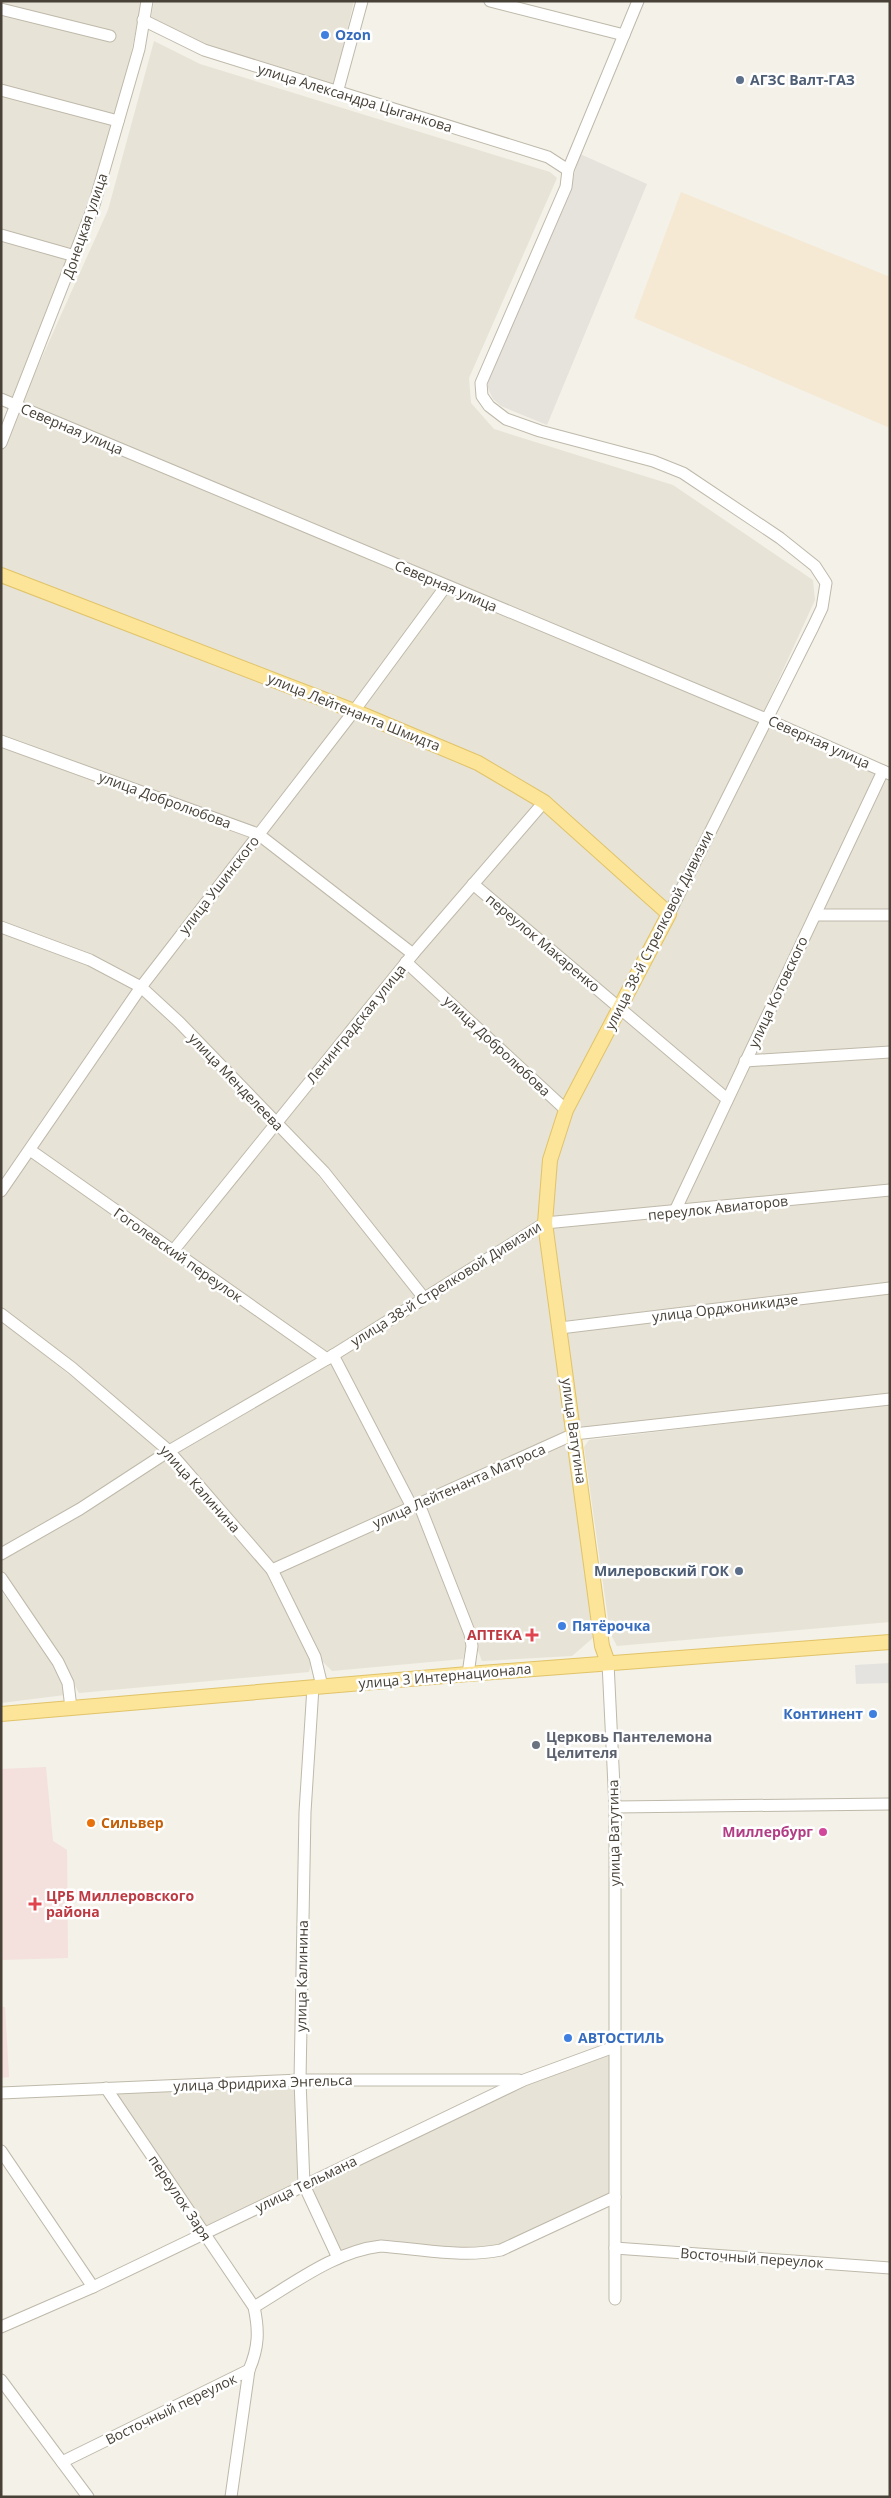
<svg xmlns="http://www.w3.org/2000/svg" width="891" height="2498" font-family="'Open Sans',sans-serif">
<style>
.residential{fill:#e7e3d6}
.commercial{fill:#f5e9d3}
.industrial{fill:#e6e2dc}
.medical{fill:#f4e0dc}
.parking{fill:#e5e3df}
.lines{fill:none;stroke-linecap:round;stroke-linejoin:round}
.minor-casing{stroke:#bfb9aa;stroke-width:13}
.major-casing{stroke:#e1c368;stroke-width:16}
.minor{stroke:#fff;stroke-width:11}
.major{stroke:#fce598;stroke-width:14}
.shop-dot{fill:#3f7fe0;stroke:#fff;stroke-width:2}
.service-dot{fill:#5c6f8a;stroke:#fff;stroke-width:2}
.health-dot{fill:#e0444e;stroke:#fff;stroke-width:2}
.worship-dot{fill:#6b7280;stroke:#fff;stroke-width:2}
.food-dot{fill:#e8710a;stroke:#fff;stroke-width:2}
.hotel-dot{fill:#d1479c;stroke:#fff;stroke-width:2}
.labels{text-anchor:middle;stroke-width:5;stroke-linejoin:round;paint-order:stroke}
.shop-label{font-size:14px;font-weight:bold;fill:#366cbe;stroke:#fff;text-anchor:start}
.service-label{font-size:14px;font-weight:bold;fill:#4e5e75;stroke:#fff;text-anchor:start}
.street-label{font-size:14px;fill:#474137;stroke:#fff}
.health-label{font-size:14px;font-weight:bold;fill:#be3a42;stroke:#fff;text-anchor:end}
.worship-label{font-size:14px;font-weight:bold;fill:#5b616d;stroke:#fff;text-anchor:start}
.food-label{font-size:14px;font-weight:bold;fill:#c56008;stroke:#fff;text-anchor:start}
.hotel-label{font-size:14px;font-weight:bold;fill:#b23c85;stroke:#fff;text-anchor:end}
</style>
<rect width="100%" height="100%" fill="#f3f1e8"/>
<!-- residential -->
<g class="residential">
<path d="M1,1H142L117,119L1,87Z"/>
<path d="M154,1H354L334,85L205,45L151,18Z"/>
<path d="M154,41L200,64L550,172L557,178L469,378L471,403L494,429L673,485L813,580L815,600L764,711L22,402L108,210Z"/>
<path d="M1,94L113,124L74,252L1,231Z"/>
<path d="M1,240L70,259L14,398L1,394Z"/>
<path d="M17,409L440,587L352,707L1,571V450Z"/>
<path d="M1,576L349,712L257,830L1,739Z"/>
<path d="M447,591L761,721L668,909L545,798L362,708Z"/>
<path d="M354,714L477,766L540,803L413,950L262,834Z"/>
<path d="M768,722L881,772L727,1096L622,1007Z"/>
<path d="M1,744L254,835L140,983L1,925Z"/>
<path d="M887,778L890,780V910H823Z"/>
<path d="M543,808L666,916L619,1003L479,884Z"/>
<path d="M258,839L408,955L276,1119L146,986Z"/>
<path d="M473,887L618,1008L565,1106L409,962Z"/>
<path d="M816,917L890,918V1048L751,1057Z"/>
<path d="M1,929L89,963L137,988L1,1185Z"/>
<path d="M406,966L563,1111L541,1222L423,1295L283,1123Z"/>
<path d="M141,992L272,1124L173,1246L33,1150Z"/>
<path d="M621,1013L723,1100L672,1209L550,1219L555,1161L570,1110Z"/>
<path d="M890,1055V1188L678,1209L747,1064Z"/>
<path d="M276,1126L421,1298L327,1357L175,1250Z"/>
<path d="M30,1152L324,1359L169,1449L1,1315V1193Z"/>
<path d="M890,1193V1283L564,1321L550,1227Z"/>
<path d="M545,1225L572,1433L413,1506L334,1356Z"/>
<path d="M890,1291V1397L576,1432L562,1330Z"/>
<path d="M1,1320L164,1451L1,1550Z"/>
<path d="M332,1358L409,1506L273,1567L171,1451Z"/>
<path d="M890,1404V1622L617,1646L610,1633L584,1447L589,1440Z"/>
<path d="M573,1438L594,1637L572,1656L482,1661L421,1505Z"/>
<path d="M169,1453L270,1571L312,1660L309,1672L79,1693L64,1666L1,1576V1555Z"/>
<path d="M418,1506L467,1640L463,1659L332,1671L323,1662L273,1571Z"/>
<path d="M1,1591L59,1670L65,1695L1,1703Z"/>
<path d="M612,2050L613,2195L501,2249L381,2244L339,2257L305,2186L526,2082Z"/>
<path d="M298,2083L302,2184L205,2230L110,2091Z"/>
</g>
<!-- commercial -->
<path class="commercial" d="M681,192L890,277V428L634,318Z"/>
<!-- industrial -->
<path class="industrial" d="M580,154L647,184L547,425L501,406L493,399L488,388V377L570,189Z"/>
<!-- medical -->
<g class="medical">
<path d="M46,1767L53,1841L67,1850L68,1958L1,1960V1769Z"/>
<path d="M1,2007H5L9,2077L1,2078Z"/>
</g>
<!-- parking -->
<path class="parking" d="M890,1663V1683L856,1684L855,1665Z"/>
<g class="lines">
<!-- minor casing -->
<g class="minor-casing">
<g id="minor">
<path d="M490,1L624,35"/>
<path d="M638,1L568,170L566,187L481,383L482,396L489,406L506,419L540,431L653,461L683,473L780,538L815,566L826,583L822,608L813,627L669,914"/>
<path d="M1,9L110,36"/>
<path d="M143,20L204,50L548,157L568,170"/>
<path d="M1,90L118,121"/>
<path d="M337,93L362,1"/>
<path d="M1,235L75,256"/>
<path d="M1,399L766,719L890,774"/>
<path d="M1,443L94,205L139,49L147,1"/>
<path d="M1,741L258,834L413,954"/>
<path d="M473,884L727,1099"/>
<path d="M815,915H890"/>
<path d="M1,927L90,960L141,987L179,1022L324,1172L424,1298"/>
<path d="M406,962L566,1110"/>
<path d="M745,1061L890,1052"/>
<path d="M30,1150L327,1359"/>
<path d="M1,1191L141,987L354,711L446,586"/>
<path d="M674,1213L883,771"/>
<path d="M173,1251L413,954L544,802"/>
<path d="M1,1314L72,1368L169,1451L272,1570L315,1657L322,1686"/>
<path d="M560,1328L890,1288"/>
<path d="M333,1355L412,1507"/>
<path d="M419,1504L470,1634L472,1646L468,1674"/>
<path d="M1,1554L80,1509L169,1451L327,1359L545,1223L890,1190"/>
<path d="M272,1570L574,1434L890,1399"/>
<path d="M1,1578L58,1662L68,1683L71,1708"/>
<path d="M608,1663L615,1807V2299"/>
<path d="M313,1687L305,1812L300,2080L304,2185L338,2258"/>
<path d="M615,1807L890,1804"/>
<path d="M106,2088L254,2307C259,2330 259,2347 249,2370L231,2497"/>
<path d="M1,2093L300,2080H519"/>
<path d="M1,2151L93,2287"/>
<path d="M615,2248L890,2268"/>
<path d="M254,2307C293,2284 335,2251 381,2246C420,2249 462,2258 501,2250L615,2197"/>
<path d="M1,2327L93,2287L524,2080L614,2047"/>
<path d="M1,2380L88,2497"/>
<path d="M62,2462L249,2370"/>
</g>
</g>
<!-- major casing -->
<g class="major-casing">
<g id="major">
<path d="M1,575L354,711L478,763L544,802L669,914L566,1110L550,1160L545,1223L602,1646L608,1663"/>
<path d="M1,1714L468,1674L890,1642"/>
</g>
</g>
<!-- minor -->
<use href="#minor" class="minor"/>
<!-- major -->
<use href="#major" class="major"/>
</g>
<!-- markers -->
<g class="shop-dot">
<circle cx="325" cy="35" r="5"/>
<circle cx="562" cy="1626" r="5"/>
<circle cx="873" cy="1714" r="5"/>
<circle cx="568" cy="2038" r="5"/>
</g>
<g class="service-dot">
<circle cx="740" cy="80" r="5"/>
<circle cx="739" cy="1571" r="5"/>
</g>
<g class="health-dot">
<path d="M529.5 1627.5h5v5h5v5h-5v5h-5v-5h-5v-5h5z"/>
<path d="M32.5 1896.5h5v5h5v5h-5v5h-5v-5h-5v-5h5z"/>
</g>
<circle class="worship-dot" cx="536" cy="1745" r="5"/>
<circle class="food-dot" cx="91" cy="1823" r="5"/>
<circle class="hotel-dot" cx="823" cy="1832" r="5"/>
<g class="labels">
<!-- shop labels -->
<g class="shop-label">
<text x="335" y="40">Ozon</text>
<text x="572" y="1631">Пятёрочка</text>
<text x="863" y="1719" text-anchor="end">Континент</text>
<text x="578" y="2043">АВТОСТИЛЬ</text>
</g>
<!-- service labels -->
<g class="service-label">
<text x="750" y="85">АГЗС Валт-ГАЗ</text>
<text x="729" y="1576" text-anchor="end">Милеровский ГОК</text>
</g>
<!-- street labels -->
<g class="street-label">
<text transform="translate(355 98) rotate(17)" y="5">улица Александра Цыганкова</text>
<text transform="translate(85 226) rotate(-71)" y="5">Донецкая улица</text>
<text transform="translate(72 429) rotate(23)" y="5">Северная улица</text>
<text transform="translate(446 586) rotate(23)" y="5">Северная улица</text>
<text transform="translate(354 712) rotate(22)" y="5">улица Лейтенанта Шмидта</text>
<text transform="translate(819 742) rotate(24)" y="5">Северная улица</text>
<text transform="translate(165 800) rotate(20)" y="5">улица Добролюбова</text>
<text transform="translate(219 885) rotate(-52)" y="5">улица Ушинского</text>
<text transform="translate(659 930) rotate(-63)" y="5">улица 38-й Стрелковой Дивизии</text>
<text transform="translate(543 943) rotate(40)" y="5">переулок Макаренко</text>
<text transform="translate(778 992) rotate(-65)" y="5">улица Котовского</text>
<text transform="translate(356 1024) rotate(-51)" y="5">Ленинградская улица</text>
<text transform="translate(497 1046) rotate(43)" y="5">улица Добролюбова</text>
<text transform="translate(236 1082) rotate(46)" y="5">улица Менделеева</text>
<text transform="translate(718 1208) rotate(-6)" y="5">переулок Авиаторов</text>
<text transform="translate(178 1255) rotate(35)" y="5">Гоголевский переулок</text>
<text transform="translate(446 1284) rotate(-32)" y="5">улица 38-й Стрелковой Дивизии</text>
<text transform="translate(725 1308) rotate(-7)" y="5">улица Орджоникидзе</text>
<text transform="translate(574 1431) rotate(82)" y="5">улица Ватутина</text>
<text transform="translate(459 1486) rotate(-24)" y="5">улица Лейтенанта Матроса</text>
<text transform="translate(200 1489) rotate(48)" y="5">улица Калинина</text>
<text transform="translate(445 1676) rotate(-5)" y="5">улица 3 Интернационала</text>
<text transform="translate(614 1833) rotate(-91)" y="5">улица Ватутина</text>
<text transform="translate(302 1976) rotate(-89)" y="5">улица Калинина</text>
<text transform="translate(263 2083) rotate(-2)" y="5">улица Фридриха Энгельса</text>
<text transform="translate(306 2184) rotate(-26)" y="5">улица Тельмана</text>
<text transform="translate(180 2198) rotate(56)" y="5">переулок Заря</text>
<text transform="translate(752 2258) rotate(4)" y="5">Восточный переулок</text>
<text transform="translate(171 2409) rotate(-26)" y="5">Восточный переулок</text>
</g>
<!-- health labels -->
<g class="health-label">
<text x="522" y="1640">АПТЕКА</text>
<text x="46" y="1901" text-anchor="start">ЦРБ Миллеровского<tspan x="46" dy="16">района</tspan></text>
</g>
<!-- worship labels -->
<g class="worship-label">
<text x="546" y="1742">Церковь Пантелемона<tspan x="546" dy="16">Целителя</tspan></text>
</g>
<!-- food labels -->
<g class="food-label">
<text x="101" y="1828">Сильвер</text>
</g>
<!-- hotel labels -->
<g class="hotel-label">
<text x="813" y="1837">Миллербург</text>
</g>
</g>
<!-- border -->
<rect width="891" height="2498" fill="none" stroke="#474137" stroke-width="5"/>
</svg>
